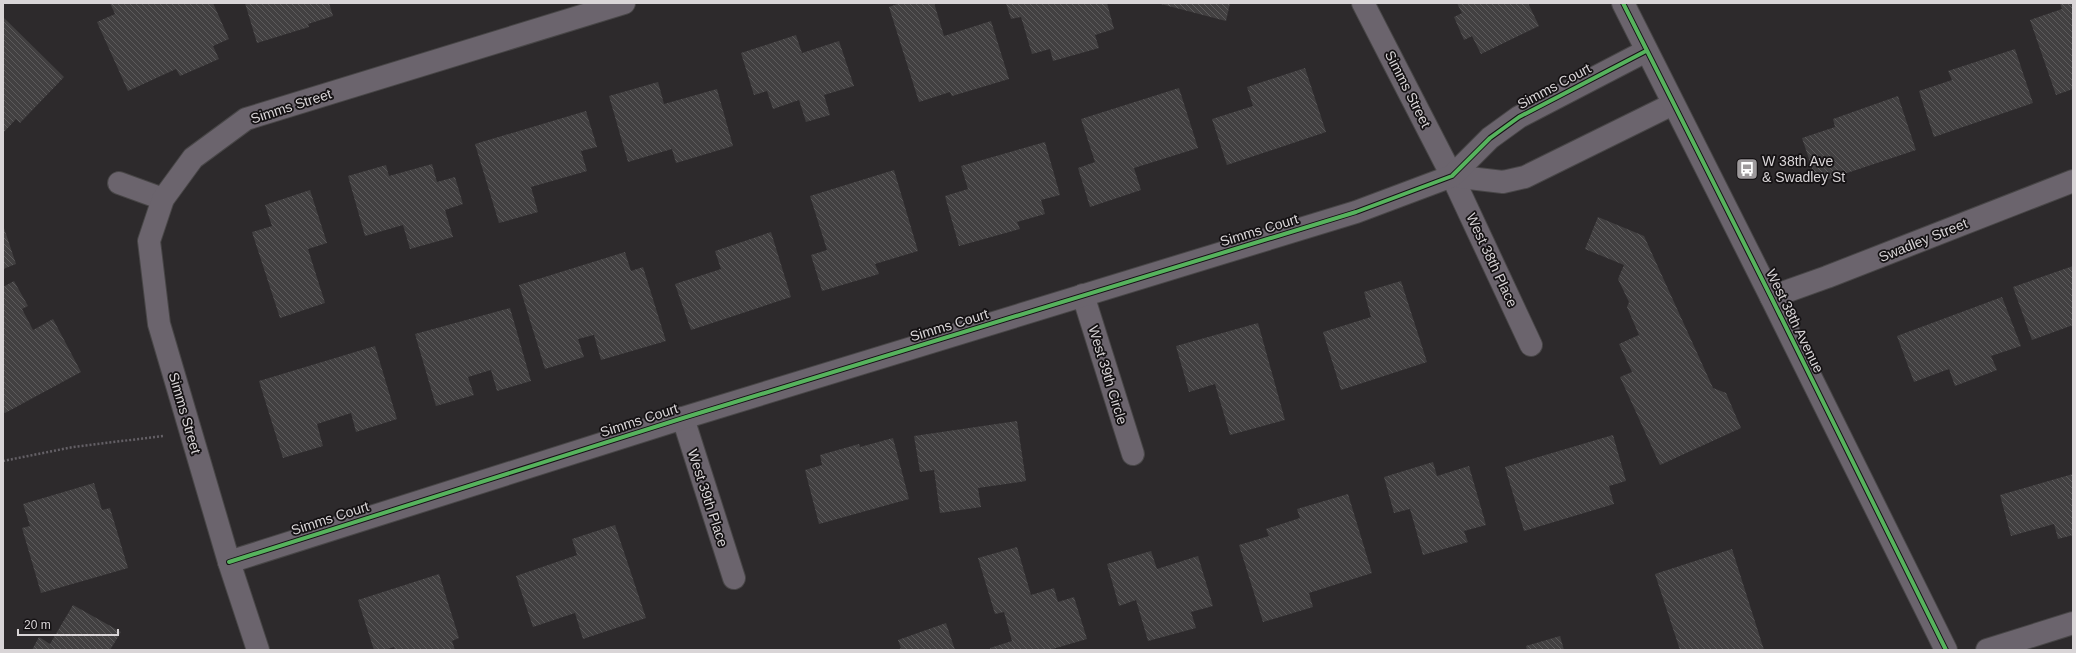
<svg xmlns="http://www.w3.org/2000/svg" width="2076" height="653" font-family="Arial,sans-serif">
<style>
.building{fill:url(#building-back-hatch)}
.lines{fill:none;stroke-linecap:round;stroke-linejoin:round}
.minor-casing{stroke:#484647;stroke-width:24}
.tertiary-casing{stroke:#484647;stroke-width:24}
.path{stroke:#646066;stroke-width:2.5;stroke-dasharray:2 2;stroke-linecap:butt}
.minor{stroke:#6b646d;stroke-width:22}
.tertiary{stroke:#6b646d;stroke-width:22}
.cycleway-casing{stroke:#151214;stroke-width:6}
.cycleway{stroke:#56b35d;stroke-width:4}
.labels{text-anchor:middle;stroke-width:3.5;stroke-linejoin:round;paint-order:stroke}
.street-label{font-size:14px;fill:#d9d5d7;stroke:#151214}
.poi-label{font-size:14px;fill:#d9d5d7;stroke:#151214;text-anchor:start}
</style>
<defs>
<pattern id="building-back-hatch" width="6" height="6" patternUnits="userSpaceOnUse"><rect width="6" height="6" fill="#424041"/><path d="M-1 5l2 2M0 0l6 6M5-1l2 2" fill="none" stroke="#5d5b5c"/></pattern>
</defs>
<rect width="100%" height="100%" fill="#2d2a2c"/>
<!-- building -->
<g class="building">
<path d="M110,3H213L229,39L213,46L219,59L180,76L176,69L128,91L97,22L115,14Z"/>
<path d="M245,3H329L333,16L308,24L309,27L257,43Z"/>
<path d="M900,3H934L944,36L991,21L1009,79L952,96L950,92L919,102L889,7Z"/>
<path d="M1006,3H1107L1114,29L1095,35L1099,48L1053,61L1050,49L1032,54L1021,17L1011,19Z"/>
<path d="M1157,3H1230L1226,21Z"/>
<path d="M1457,3H1528L1539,26L1481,54L1472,36L1464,40L1454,17L1462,13Z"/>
<path d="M2060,3H2073V89L2056,95L2030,20L2062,9Z"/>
<path d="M3,17L64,77L20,123L16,119L3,133Z"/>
<path d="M796,35L802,53L839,41L854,86L824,95L830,115L806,122L799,100L773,109L767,91L754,95L741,53Z"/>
<path d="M2015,49L2033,103L1934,137L1919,91L1952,80L1948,71Z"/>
<path d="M1305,68L1326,132L1227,165L1212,119L1253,106L1247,87Z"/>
<path d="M658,82L664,104L717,89L733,146L676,163L672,149L628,162L609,96Z"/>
<path d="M1179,88L1198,148L1134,168L1141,190L1090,207L1078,168L1095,162L1081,119Z"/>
<path d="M1898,96L1916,150L1817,183L1802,138L1835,127L1833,119Z"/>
<path d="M586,111L597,147L581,151L587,171L531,187L538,212L499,223L475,144Z"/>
<path d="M1045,142L1060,195L1041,200L1045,214L1017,222L1020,229L959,246L945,196L968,189L961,166Z"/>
<path d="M432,164L437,182L455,177L463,204L445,210L453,237L410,249L403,225L365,236L348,176L386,165L389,176Z"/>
<path d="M894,170L918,251L875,264L879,274L822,291L811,255L827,250L810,196Z"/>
<path d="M310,190L327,243L308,249L325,303L280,318L252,232L272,226L265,205Z"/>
<path d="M1598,217L1644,236L1713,388L1726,393L1741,428L1660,465L1620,377L1632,372L1619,344L1639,335L1627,307L1629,302L1618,279L1624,265L1585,249Z"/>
<path d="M3,225L16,264L3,269Z"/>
<path d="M771,232L791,297L691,330L675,284L721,269L715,251Z"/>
<path d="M625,252L631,271L643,267L666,341L601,360L594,335L578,339L584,357L545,369L519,285Z"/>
<path d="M2073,266V325L2032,340L2013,287Z"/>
<path d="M14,281L28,306L22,309L33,330L53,319L81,372L5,413L3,410V287Z"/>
<path d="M1401,281L1427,362L1341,390L1323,332L1371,317L1364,292Z"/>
<path d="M2002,297L2021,346L1991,356L1997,370L1955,386L1949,369L1914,382L1897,336Z"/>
<path d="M510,308L531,381L497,391L491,370L468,377L474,395L436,406L415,334Z"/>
<path d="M1258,323L1285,420L1230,435L1215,384L1189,392L1176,346Z"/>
<path d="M375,346L397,419L356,432L351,413L317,424L323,446L283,458L259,381Z"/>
<path d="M1017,421L1026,481L978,488L981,507L940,513L934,470L920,472L914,436Z"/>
<path d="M1613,435L1626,481L1609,486L1614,504L1524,531L1505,467Z"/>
<path d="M893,438L909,499L819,524L805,470L822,465L820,455L859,444L860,447Z"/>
<path d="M1433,462L1437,476L1469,466L1486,525L1464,531L1468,542L1423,555L1410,509L1394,513L1384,477Z"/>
<path d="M2073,474V535L2058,539L2054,524L2011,536L2000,495Z"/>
<path d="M94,483L102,510L110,508L128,568L41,593L22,528L30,526L23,504Z"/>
<path d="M1348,494L1372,573L1309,593L1313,607L1263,622L1239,545L1269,536L1266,529L1300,518L1297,509Z"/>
<path d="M615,525L646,618L583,639L575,613L533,627L516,576L577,555L572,539Z"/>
<path d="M1017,547L1031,595L1054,588L1058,602L1074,597L1087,639L1049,650H991L990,648L1012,641L1004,612L995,614L978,558Z"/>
<path d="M1732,549L1764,650H1680L1655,574Z"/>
<path d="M1151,551L1157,569L1198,556L1213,606L1191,612L1196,628L1148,641L1136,600L1119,606L1107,564Z"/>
<path d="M439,574L459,638L452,641L455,650H395L394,647L385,650H374L358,600Z"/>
<path d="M73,605L121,632L110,650H32L39,637L50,644Z"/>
<path d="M946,623L955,650H898L901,648L898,640Z"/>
<path d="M1560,636L1564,650H1527L1526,646Z"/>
</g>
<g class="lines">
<!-- minor casing -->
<g class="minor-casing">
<g id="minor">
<path d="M1363,3L1452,176L1531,345"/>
<path d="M1452,176L1503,182L1525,177L1673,104"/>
<path d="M119,183L163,199"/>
<path d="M1083,295L1133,454"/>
<path d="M1771,297L1827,277L2073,181"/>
<path d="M683,418L734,578"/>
<path d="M229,562L683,418L1356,212L1452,176L1490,138L1519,117L1646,51"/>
<path d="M258,650L229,562L159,324L149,241L163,199L193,158L246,119L624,3"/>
<path d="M1987,650L2073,623"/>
</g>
</g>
<!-- tertiary casing -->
<g class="tertiary-casing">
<path id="tertiary" d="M1623,3L1771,297L1946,650"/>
</g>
<!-- path -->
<path class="path" d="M3,461L73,447L163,436"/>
<!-- minor -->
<use href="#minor" class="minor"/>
<!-- tertiary -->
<use href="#tertiary" class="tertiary"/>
<!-- cycleway casing -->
<g class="cycleway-casing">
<g id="cycleway">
<path d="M1623,3L1771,297L1946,650"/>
<path d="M229,562L683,418L1356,212L1452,176L1490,138L1519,117L1646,51"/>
</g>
</g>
<!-- cycleway -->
<use href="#cycleway" class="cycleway"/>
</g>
<!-- icons -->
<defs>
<g id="bus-square" transform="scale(1.15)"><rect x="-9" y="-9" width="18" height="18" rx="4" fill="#9d999b" stroke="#151214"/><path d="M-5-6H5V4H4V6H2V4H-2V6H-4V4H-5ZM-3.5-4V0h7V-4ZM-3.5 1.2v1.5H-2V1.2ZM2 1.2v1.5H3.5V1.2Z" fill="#fff"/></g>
</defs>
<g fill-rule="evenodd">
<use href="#bus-square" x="1747" y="169"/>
</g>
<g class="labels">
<!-- street labels -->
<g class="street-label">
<text transform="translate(1554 86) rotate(-28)" y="5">Simms Court</text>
<text transform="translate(1408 89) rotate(63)" y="5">Simms Street</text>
<text transform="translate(291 106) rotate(-18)" y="5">Simms Street</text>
<text transform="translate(1259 230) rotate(-17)" y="5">Simms Court</text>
<text transform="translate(1923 240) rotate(-22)" y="5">Swadley Street</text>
<text transform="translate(1492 260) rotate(65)" y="5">West 38th Place</text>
<text transform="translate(1795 321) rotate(64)" y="5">West 38th Avenue</text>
<text transform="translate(949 325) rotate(-17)" y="5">Simms Court</text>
<text transform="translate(1108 375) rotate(73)" y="5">West 39th Circle</text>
<text transform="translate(185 413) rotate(74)" y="5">Simms Street</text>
<text transform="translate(639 420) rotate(-18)" y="5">Simms Court</text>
<text transform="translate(708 498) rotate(72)" y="5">West 39th Place</text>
<text transform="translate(330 518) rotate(-18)" y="5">Simms Court</text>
</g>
<!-- poi labels -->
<g class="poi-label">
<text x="1762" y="166">W 38th Ave<tspan x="1762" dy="16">&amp; Swadley St</tspan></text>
</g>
</g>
<!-- border -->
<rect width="2076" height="653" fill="none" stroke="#d9d5d7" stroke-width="8"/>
<!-- scale -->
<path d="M18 629v6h100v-6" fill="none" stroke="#d9d5d7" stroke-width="2"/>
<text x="24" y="629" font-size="12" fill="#d9d5d7" stroke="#151214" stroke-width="3" paint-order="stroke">20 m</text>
</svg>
